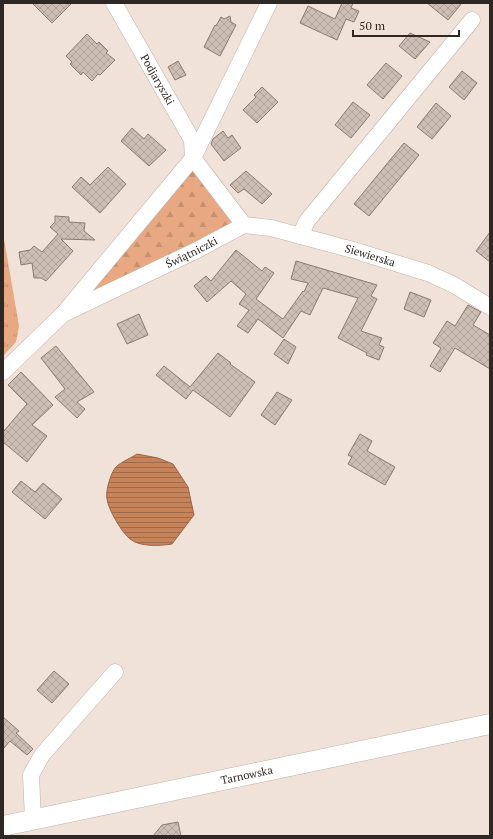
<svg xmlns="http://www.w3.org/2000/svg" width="493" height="839" font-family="'PT Serif',serif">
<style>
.grass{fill:url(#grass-tufts)}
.forest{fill:url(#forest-firs)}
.water{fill:url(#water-rules);stroke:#986849}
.building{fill:url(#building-cross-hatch);stroke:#897b73}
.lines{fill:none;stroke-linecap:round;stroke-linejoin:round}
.minor-casing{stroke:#c0b2a9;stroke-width:17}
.tertiary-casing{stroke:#c0b2a9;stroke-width:21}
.minor{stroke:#fff;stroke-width:16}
.tertiary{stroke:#fff;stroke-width:20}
.labels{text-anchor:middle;stroke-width:3;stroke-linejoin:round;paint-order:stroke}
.street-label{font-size:11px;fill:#2d2824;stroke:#f1e2d9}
</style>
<defs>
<pattern id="grass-tufts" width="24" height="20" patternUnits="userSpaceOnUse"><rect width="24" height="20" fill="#e8a982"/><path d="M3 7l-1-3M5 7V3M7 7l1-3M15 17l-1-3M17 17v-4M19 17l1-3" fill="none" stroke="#c79170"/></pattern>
<pattern id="forest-firs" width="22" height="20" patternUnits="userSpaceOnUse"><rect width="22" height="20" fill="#e8a982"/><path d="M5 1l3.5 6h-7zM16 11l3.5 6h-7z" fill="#c79170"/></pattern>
<pattern id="water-rules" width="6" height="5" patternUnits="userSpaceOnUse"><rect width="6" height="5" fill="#c68359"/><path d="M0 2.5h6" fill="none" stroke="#a16b49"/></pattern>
<pattern id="building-cross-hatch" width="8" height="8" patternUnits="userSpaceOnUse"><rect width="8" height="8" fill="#ccbeb5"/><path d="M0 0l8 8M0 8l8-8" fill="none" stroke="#b0a39c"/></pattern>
</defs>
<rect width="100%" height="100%" fill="#f1e2d9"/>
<!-- grass -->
<path class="grass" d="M3,233L19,326L16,342L3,356Z"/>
<!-- forest -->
<path class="forest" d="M193,168L233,216L227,231L83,297Z"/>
<!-- water -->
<path class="water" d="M137,454L158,458L173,464L188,487L194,515L172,544C159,546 140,547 130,539C122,533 108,509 107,499C105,492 111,472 116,467C121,462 131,458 137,454Z"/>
<!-- building -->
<g class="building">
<path d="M32,3H72L52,23Z"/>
<path d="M342,3H353L351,8L359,11L354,22L346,19L337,40L300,23L308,6L335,19Z"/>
<path d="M427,3H462L448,20Z"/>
<path d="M230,16L231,22L236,25L220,56L204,47L215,25L216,26L221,17L224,19Z"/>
<path d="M410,33L430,42L415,59L399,46Z"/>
<path d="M87,34L97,44L99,42L108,51L106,53L115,60L100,75L98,74L92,81L83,72L81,75L70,64L72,62L66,56Z"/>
<path d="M178,61L186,75L175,80L168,67Z"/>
<path d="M386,63L402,76L383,99L367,85Z"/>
<path d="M462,71L477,83L464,100L449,87Z"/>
<path d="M262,87L278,102L257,123L243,110L256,97L254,95Z"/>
<path d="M353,102L370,115L351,138L335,125Z"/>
<path d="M436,103L451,116L432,139L417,127Z"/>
<path d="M132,128L144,139L148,134L166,150L149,166L121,141Z"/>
<path d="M223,131L228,138L232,135L241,148L224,161L211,144L213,139Z"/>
<path d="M404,143L419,155L369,216L354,204Z"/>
<path d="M108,167L126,184L100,213L72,187L81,177L90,185Z"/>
<path d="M246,171L272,194L262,204L244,189L238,193L230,185Z"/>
<path d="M55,216L69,217V222L85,223L84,231L95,240L61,239L73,251L46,281L41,278H34L32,263L21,265L19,252L30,250L34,246L42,252L58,234L50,227L55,222Z"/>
<path d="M490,232V262L476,251Z"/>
<path d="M236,250L262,271L265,267L274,273L256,299L283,319L303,291L304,292L308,283L291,279L296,261L377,285L371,296L377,299L361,331L382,338L379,345L384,347L379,360L366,355L367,353L338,338L358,298L323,288L310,315L301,311L283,338L258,319L248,333L237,326L249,310L239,304L246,294L231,281L207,302L194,286L206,276L211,281Z"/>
<path d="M410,292L431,300L424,317L404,309Z"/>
<path d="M468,305L481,312L473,325L490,335V369L455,348L440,372L430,366L441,348L433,343L447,321L455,326Z"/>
<path d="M139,314L148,335L127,344L117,324Z"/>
<path d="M284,339L296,347L288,364L274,354Z"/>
<path d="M56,346L94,392L77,402L85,409L77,418L55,397L65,389L41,358Z"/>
<path d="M218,353L231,363L230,364L255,382L230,417L193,390L186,399L156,375L164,366L190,387Z"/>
<path d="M21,372L53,405L32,425L47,436L27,462L3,442V432L27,404L8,385Z"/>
<path d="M277,392L292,400L275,425L261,415Z"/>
<path d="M360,434L372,441L367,451L395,467L385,485L348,464L352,457L348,455Z"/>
<path d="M21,481L35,492L43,483L62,499L45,519L12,492Z"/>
<path d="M54,671L69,684L52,703L37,690Z"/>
<path d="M3,717L19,731L16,733L33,749L27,755L10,741L3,749Z"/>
<path d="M178,822L181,836H153L162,825Z"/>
</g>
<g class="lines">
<!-- minor casing -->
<g class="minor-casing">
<g id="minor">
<path id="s1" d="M114,3L192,140L193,158"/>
<path d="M193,158L244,225"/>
<path id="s2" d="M244,225L271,228L353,250L428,273L454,285L490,307"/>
<path d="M300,236L307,221L472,20"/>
<path d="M63,314L193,158L269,3"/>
<path id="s3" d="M3,372L63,314L197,250L244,225"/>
<path d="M33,820L31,775L42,755L115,672"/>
</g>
</g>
<!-- tertiary casing -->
<g class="tertiary-casing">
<g id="tertiary">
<path id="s4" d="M3,826L490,724"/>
</g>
</g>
<!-- minor -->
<use href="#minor" class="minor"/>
<!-- tertiary -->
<use href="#tertiary" class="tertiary"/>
</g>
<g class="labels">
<!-- street labels -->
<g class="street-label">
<text dy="4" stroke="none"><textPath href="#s1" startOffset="88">Podjaryszki</textPath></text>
<text dy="4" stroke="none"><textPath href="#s3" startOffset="226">Świątniczki</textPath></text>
<text dy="4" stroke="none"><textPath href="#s2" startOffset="130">Siewierska</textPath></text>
<text dy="4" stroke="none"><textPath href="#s4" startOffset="249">Tarnowska</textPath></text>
</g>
</g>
<!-- border -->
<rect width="493" height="839" fill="none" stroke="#2d2824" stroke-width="8"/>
<!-- scale -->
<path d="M353 30v6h106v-6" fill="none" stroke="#2d2824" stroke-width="2"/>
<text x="359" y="30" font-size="12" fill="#2d2824" stroke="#f1e2d9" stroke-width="3" paint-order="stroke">50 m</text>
</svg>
